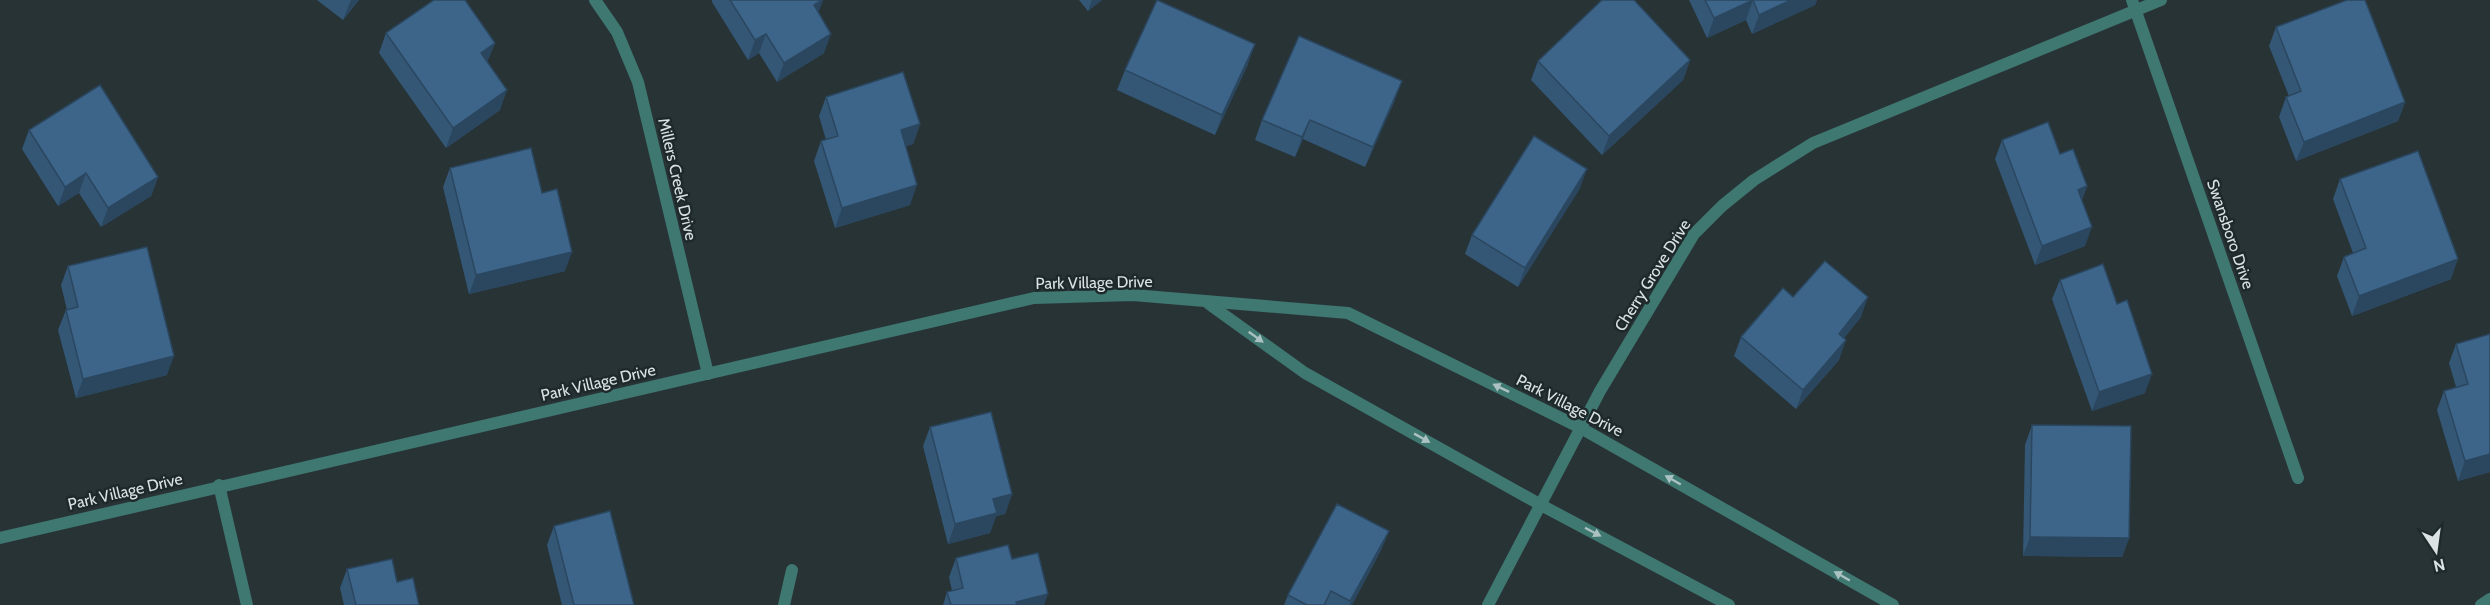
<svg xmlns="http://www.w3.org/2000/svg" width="2490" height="605" font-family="Cabin,sans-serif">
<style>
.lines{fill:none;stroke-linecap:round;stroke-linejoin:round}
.street{stroke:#3f7771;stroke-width:12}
.wall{fill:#345776}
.shaded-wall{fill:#2b4760}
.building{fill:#3d6589;stroke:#2b4760;stroke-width:1.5}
.oneway{fill:#acc2c2}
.labels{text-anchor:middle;stroke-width:5;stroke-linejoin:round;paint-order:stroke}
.street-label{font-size:16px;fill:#dbe2e4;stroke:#1e292c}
</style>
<rect width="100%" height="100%" fill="#283336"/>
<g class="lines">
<!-- street -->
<g class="street">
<path d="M595,0L617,32L638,82L708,374"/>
<path d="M2132,0L2298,478"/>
<path d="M1209,304L1305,373L1541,505L1729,605"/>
<path d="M219,485L247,605"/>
<path d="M0,538L1034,298L1133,295L1348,313L1579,427L1893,605"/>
<path d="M784,605L792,570"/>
<path d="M1488,605L1600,391L1694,234L1722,206L1754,180L1813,143L2161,0"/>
<path d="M2481,605L2490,599"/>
</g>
</g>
<!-- wall -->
<g class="wall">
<path d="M317,0H359L343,20Z"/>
<path d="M712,0H823L818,12L824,53L777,82L759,53L748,60L712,2Z"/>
<path d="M1079,0H1102L1088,11Z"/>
<path d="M1689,0H1817L1815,5L1752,34L1746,20L1707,38Z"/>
<path d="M2276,27L2405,102L2398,121L2296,161L2279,117L2286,97L2289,96L2269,46Z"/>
<path d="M386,33L495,43L487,62L500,110L446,148L379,53Z"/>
<path d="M1690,60L1683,80L1602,155L1531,80L1538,61Z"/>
<path d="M1248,64L1215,135L1117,90L1125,70Z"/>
<path d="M826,97L920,124L913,144L906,146L910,205L835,228L814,161L821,141L826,140L819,116Z"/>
<path d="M1395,100L1365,167L1303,139L1295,157L1255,140L1262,120Z"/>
<path d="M29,130L158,177L151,196L101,227L79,193L58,206L22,149Z"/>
<path d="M2002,140L2060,154L2087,186L2082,200L2085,246L2035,265L1995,159Z"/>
<path d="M450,168L542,193L565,271L469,294L443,187Z"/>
<path d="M2340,179L2451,279L2352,316L2337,276L2344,257L2353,253L2333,199Z"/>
<path d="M1580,188L1518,287L1465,254L1472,235Z"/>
<path d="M68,266L167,375L76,398L58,330L66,310H67L61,285Z"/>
<path d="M2060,280L2117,304L2145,393L2092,411L2052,299Z"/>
<path d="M1793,297L1861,317L1844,338L1839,360L1796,409L1734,356L1741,337Z"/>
<path d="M2490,334V472L2458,481L2437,410L2444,391L2456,387L2449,363L2456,344Z"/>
<path d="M2032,425L2129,538L2122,557L2023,556L2025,445Z"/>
<path d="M930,427L1012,494L1005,514L996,516L990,533L948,544L923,446Z"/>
<path d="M554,526L634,605H562L547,545Z"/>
<path d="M1389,531L1381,550L1352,605H1284L1288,595Z"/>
<path d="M956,558L1012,559L1044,605H943L947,592L952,591L949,577Z"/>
<path d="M347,569L397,582L419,605H344L340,588Z"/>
</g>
<!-- shaded-wall -->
<g class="shaded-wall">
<path d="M351,0H359L343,20Z"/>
<path d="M822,0H823L816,19L814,5Z"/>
<path d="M1092,0H1102L1088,11Z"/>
<path d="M1753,0L1746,20L1707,38L1714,18Z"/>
<path d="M1791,0H1817L1815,5L1752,34L1759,15Z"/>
<path d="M766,34L759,53L748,60L755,40Z"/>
<path d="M831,34L824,53L777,82L784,63Z"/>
<path d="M495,43L487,62L481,53Z"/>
<path d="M1255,44L1248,64L1215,135L1222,115Z"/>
<path d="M1690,60L1683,80L1602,155L1609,136Z"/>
<path d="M1402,81L1395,100L1365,167L1373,147Z"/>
<path d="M507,90L500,110L446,148L453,128Z"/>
<path d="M2405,102L2398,121L2296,161L2304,142Z"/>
<path d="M1310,120L1303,139L1295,157L1302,137Z"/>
<path d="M920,124L913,144L894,150L901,130Z"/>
<path d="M1587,169L1580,188L1518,287L1525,268Z"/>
<path d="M86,173L79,193L58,206L65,187Z"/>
<path d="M158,177L151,196L101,227L108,208Z"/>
<path d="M917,185L910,205L835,228L842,208Z"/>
<path d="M2087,186L2080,206L2078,190Z"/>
<path d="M2092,227L2085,246L2035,265L2042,246Z"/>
<path d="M572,252L565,271L469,294L476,275Z"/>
<path d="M2458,259L2451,279L2352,316L2359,296Z"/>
<path d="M1868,297L1861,317L1832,353L1839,334Z"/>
<path d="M1846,340L1839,360L1796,409L1803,390Z"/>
<path d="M174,356L167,375L76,398L83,379Z"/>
<path d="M2152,374L2145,393L2092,411L2099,392Z"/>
<path d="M2490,454V472L2458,481L2465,461Z"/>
<path d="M1012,494L1005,514L996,516L990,533L948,544L955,524L993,499Z"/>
<path d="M1389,531L1381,550L1352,605H1349Z"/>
<path d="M2030,537L2129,538L2122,557L2023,556Z"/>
<path d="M1048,594L1044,605H1015L1016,602Z"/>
</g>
<!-- building -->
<g class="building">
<path d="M434,0H465L495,43L481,53L507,90L453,128L386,33Z"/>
<path d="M730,0H822L814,5L831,34L784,63L766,34L755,40Z"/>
<path d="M1157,0L1255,44L1222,115L1125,70Z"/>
<path d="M1602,0H1634L1690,60L1609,136L1538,61Z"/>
<path d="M1705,0H1791L1759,15L1753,0L1714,18Z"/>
<path d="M2347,0H2365L2405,102L2304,142L2286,97L2301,91L2276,27Z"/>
<path d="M1299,36L1402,81L1373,147L1310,120L1302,137L1262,120Z"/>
<path d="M903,72L920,124L901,130L917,185L842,208L821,141L838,136L826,97Z"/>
<path d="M100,85L158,177L108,208L86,173L65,187L29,130Z"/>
<path d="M2048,122L2060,154L2073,149L2087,186L2078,190L2092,227L2042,246L2002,140Z"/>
<path d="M1534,136L1587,169L1525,268L1472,235Z"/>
<path d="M531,148L542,193L557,189L572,252L476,275L450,168Z"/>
<path d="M2418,151L2458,259L2359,296L2344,257L2366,248L2340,179Z"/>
<path d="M147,247L174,356L83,379L66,310L78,307L68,266Z"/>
<path d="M1825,261L1868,297L1839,334L1846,340L1803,390L1741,337L1783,288L1793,297Z"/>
<path d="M2103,264L2117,304L2127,300L2152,374L2099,392L2060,280Z"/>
<path d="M2490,334V454L2465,461L2444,391L2468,384L2456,344Z"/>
<path d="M991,412L1012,494L993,499L997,513L955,524L930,427Z"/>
<path d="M2032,425L2131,426L2129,538L2030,537Z"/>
<path d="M1337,504L1389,531L1350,601L1331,591L1324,605H1307L1288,595Z"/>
<path d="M610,511L634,605H574L554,526Z"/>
<path d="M1008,545L1012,559L1038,553L1048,594L1016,602L1017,605H951L947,592L963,588L956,558Z"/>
<path d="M392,559L397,582L413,578L419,605H356L347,569Z"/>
</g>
<!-- one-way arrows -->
<defs><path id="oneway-solid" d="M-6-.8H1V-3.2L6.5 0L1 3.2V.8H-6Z" transform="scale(1.5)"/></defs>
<g class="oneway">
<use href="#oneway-solid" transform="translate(1256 337) rotate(36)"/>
<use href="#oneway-solid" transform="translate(1501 388) rotate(-154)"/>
<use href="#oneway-solid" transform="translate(1422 438) rotate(29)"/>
<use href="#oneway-solid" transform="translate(1673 480) rotate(-150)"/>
<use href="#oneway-solid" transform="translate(1593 532) rotate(28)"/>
<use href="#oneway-solid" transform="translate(1842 576) rotate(-150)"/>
</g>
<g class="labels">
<!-- street labels -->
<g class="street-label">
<text transform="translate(678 179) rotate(77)" y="6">Millers Creek Drive</text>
<text transform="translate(2231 234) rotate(71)" y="6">Swansboro Drive</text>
<text transform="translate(1652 275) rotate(-58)" y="6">Cherry Grove Drive</text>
<text transform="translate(1094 282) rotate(-1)" y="6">Park Village Drive</text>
<text transform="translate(598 382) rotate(-13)" y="6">Park Village Drive</text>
<text transform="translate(1570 405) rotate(27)" y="6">Park Village Drive</text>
<text transform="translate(125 491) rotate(-13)" y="6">Park Village Drive</text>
</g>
</g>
<!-- north arrow -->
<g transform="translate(2436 551) rotate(167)" stroke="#1e292c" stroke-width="4.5" paint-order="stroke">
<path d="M0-4.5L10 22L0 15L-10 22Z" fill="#dbe2e4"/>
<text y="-9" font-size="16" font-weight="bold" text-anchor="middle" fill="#dbe2e4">N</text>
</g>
</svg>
